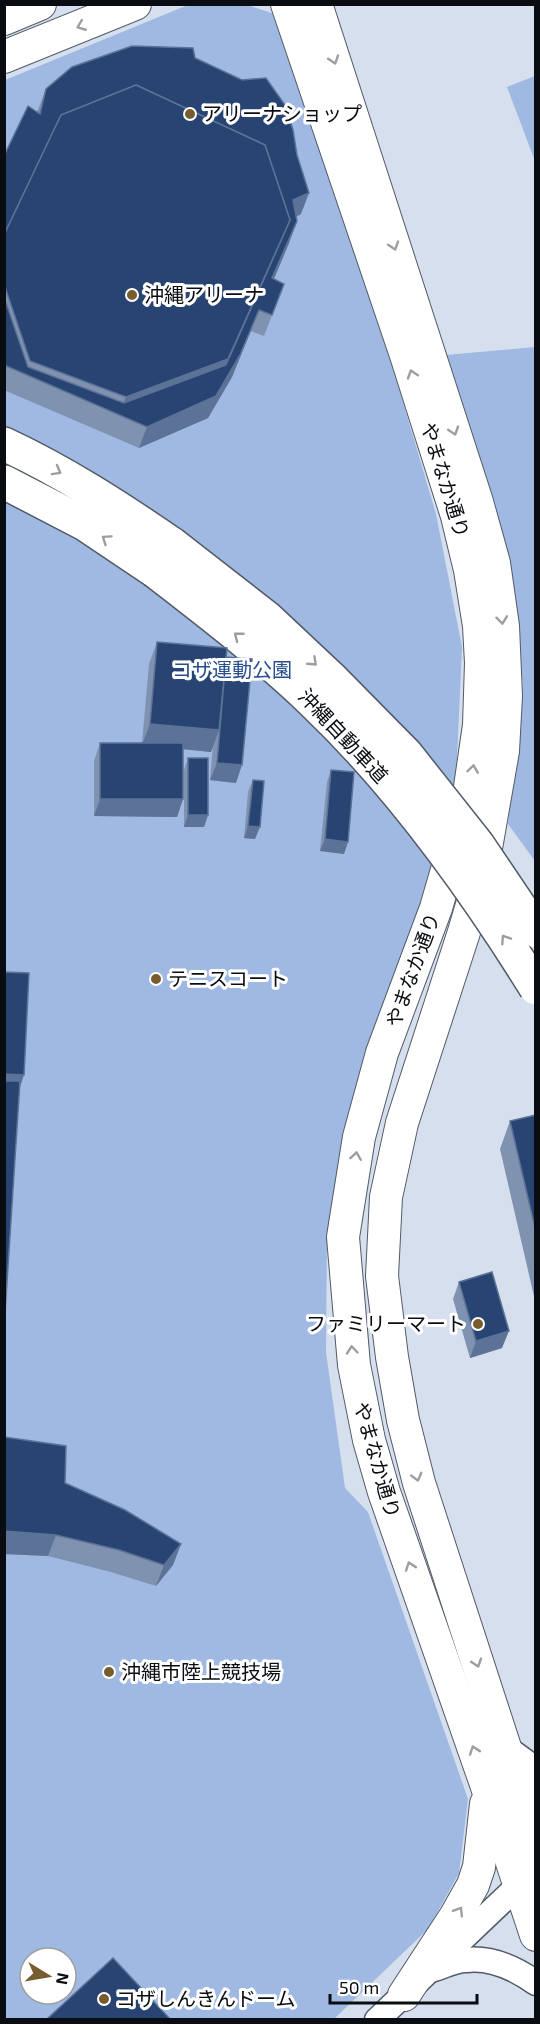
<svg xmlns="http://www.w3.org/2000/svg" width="540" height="2024" font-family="'Exo 2','Noto Sans JP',sans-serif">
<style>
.green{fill:#9fb9e2;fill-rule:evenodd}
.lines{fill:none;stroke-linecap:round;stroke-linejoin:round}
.tertiary-casing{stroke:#525a67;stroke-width:27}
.primary-casing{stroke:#525a67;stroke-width:34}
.motorway-casing{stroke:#525a67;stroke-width:36}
.tertiary{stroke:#fff;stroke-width:24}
.primary{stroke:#fff;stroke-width:32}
.motorway{stroke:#fff;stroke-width:33}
.motorway-bridge-casing{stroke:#525a67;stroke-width:36;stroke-linecap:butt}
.motorway-bridge{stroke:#fff;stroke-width:33}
.wall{fill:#7f92b0}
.shaded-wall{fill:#5c7297}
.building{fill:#284472;stroke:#5c7297;stroke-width:1.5}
.oneway{stroke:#9d9ea0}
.poi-dot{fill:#775c2e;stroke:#fff;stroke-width:2}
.labels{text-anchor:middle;stroke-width:6;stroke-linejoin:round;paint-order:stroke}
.poi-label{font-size:20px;fill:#090c11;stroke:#fff;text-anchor:start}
.street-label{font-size:20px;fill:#090c11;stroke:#fff}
.park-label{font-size:20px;fill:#274e8f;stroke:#fff}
</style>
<rect width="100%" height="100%" fill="#d6dfee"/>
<!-- green -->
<g class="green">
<path d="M188,5H247L278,15L390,358L436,514L462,647L456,781L424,903L348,1139L327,1235L326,1352L345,1488L368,1512L468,1799L459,1873L428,1929L334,2019L5,2020V80ZM30,1958H66V1994H30Z"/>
<path d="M535,76V161L507,87Z"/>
<path d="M535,347V861L508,824L523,683L490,509L446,355Z"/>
</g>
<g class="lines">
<!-- tertiary casing -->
<g class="tertiary-casing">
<g id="tertiary">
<path d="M434,1969C444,1966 455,1960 466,1960C492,1957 515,1968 536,1983"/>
<path d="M377,2020L519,1885"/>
</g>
</g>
<!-- primary casing -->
<g class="primary-casing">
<g id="primary">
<path d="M287,4L406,355L457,516L470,570L479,626L481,663L479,725L469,794L436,908L382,1053L359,1137L343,1237L354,1365L369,1440L384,1492L486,1784L536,1935"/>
<path d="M316,4L477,502L494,563L503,626L506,696L503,751L482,871L464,932L402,1123L386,1197L382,1276L392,1357L403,1420L419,1483L536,1843"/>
<path d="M4,19L40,4"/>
<path d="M4,57L135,4"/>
<path d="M404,1995L455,1917L473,1885L479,1867L486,1804"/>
</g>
</g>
<!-- motorway casing -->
<g class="motorway-casing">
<g id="motorway">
<path d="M4,444C64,472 118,507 172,544"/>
<path d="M4,482L85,524L155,571"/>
<path d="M506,1753L536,1775"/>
<path d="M519,1885L536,1856"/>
</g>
</g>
<!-- tertiary -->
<use href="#tertiary" class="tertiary"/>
<!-- primary -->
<use href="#primary" class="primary"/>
<!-- motorway -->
<use href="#motorway" class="motorway"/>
<!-- motorway-bridge casing -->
<g class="motorway-bridge-casing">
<g id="motorway-bridge">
<path d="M172,544L267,618L332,679L406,754L478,845L536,931"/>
<path d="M155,571C209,613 263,654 313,702C398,783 474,888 536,988"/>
</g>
</g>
<!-- motorway-bridge -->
<use href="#motorway-bridge" class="motorway-bridge"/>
</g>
<!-- wall -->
<g class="wall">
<path d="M195,58L301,214L296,217L297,221L289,243L274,279L284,284L264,336L251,331L232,377L208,418L139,448L4,390V156L37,112L46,89Z"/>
<path d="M157,642L226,658L236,783L210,780L213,745L211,752L183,749V799L177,817L94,816V761L100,743H142L149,664Z"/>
<path d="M188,758L208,815L204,827H184V770Z"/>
<path d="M331,770L344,854L320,851L327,782Z"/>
<path d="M253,780L255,839L244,838L248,792Z"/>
<path d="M536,1115V1305L500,1149L510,1121Z"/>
<path d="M459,1282L502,1348L470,1358L453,1299Z"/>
<path d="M4,1437L65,1483L181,1544L173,1565L156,1586L111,1572L48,1556L4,1554Z"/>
</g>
<!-- shaded-wall -->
<g class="shaded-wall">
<path d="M309,193L301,214L285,222L293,200Z"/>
<path d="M297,221L289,243L265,300L272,278Z"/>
<path d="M259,310L232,377L208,418L139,448L147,427L216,396Z"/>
<path d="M228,359L218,387L119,415L126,397Z"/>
<path d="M150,724L219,730L211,752L142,745Z"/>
<path d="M217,763L242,765L236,783L210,780Z"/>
<path d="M100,799H183L177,817L94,816Z"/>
<path d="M188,815H208L204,827H184Z"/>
<path d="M248,826L260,827L255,839L244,838Z"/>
<path d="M325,839L348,842L344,854L320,851Z"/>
<path d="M4,1074L24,1075L20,1087L4,1086Z"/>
<path d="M509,1331L502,1348L470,1358L476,1341Z"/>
<path d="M4,1531L56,1535L48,1556L4,1554Z"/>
<path d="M181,1544L173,1565L156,1586L164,1565Z"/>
</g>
<!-- building -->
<g class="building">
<path d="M132,46L193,48L195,58L242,80L266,78L285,105L293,130L297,155L309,193L293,200L297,221L272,278L284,284L272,315L259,310L240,355L216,396L147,427L4,365V297L28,367L124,403L226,365L290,220L265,145L136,85L61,115L4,235V156L28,106L40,114L46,89L72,67Z"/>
<path d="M136,85L265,145L290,220L228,359L126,397L30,361L4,284V235L61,115Z"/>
<path d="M157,642L227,648L219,730L150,724Z"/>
<path d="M226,657L252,659L242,765L217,763Z"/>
<rect x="100" y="743" width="83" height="56"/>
<rect x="188" y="758" width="20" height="57"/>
<path d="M331,770L354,772L348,842L325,839Z"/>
<path d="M253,780L264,781L260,827L248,826Z"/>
<path d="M4,972L29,973L24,1075L4,1074Z"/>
<path d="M4,1081H20L5,1313H4Z"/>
<path d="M536,1115V1232L510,1121Z"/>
<path d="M492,1272L509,1331L476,1341L459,1282Z"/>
<path d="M4,1437L66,1446L65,1483L125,1510L181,1544L164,1565L119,1550L56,1535L4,1531Z"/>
<path d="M113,1958L170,2019H47Z"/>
</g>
<!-- one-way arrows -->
<defs><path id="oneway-chevron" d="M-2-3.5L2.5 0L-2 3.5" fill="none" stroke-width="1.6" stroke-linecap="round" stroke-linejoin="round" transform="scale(1.5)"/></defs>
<g class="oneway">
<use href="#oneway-chevron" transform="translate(81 26) rotate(158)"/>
<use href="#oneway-chevron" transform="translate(334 60) rotate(72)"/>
<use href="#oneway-chevron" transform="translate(394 246) rotate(72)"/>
<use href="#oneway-chevron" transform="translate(412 374) rotate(-108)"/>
<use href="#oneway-chevron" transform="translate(454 431) rotate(72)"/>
<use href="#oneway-chevron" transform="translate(57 471) rotate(29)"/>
<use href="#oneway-chevron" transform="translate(106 539) rotate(-146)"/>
<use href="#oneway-chevron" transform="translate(502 620) rotate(83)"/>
<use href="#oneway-chevron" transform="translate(238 636) rotate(-142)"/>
<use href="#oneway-chevron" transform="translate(313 662) rotate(43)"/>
<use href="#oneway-chevron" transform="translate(473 769) rotate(-82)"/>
<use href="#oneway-chevron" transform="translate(505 939) rotate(-123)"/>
<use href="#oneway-chevron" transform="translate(356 1156) rotate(-81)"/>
<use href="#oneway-chevron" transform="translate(352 1350) rotate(-95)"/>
<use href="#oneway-chevron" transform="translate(417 1477) rotate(75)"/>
<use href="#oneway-chevron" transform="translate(410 1566) rotate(-109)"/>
<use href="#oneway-chevron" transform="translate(477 1663) rotate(72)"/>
<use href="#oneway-chevron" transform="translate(474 1750) rotate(-109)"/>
<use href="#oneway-chevron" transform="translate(459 1911) rotate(-58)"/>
</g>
<!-- markers -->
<g class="poi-dot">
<circle cx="190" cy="114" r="6"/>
<circle cx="132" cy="295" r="6"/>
<circle cx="156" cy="979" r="6"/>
<circle cx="478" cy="1324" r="6"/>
<circle cx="109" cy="1672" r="6"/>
<circle cx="104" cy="1999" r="6"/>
</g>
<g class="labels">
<!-- poi labels -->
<g class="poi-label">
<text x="202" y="121">アリーナショップ</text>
<text x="144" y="302">沖縄アリーナ</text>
<text x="168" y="986">テニスコート</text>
<text x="466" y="1331" text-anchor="end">ファミリーマート</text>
<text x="121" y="1679">沖縄市陸上競技場</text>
<text x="116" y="2006">コザしんきんドーム</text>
</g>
<!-- street labels -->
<g class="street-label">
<text transform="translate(445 480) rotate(73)" y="7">やまなか通り</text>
<text transform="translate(343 736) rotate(47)" y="7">沖縄自動車道</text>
<text transform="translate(413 970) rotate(-70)" y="7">やまなか通り</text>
<text transform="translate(377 1460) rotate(74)" y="7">やまなか通り</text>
</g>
<!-- park labels -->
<g class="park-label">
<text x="232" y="677">コザ運動公園</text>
</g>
</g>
<!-- border -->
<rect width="540" height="2024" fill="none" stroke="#090c11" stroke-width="12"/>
<!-- north arrow -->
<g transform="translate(48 1976) rotate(101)"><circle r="28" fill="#ffffff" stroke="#9d9ea0" stroke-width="1.5"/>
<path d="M0-4.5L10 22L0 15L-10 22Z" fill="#775c2e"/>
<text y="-9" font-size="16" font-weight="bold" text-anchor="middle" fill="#090c11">N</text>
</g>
<!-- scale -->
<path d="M330 1994v9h147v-9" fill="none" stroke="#090c11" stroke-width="3"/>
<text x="339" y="1994" font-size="18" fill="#090c11" stroke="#ffffff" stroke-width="4.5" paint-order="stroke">50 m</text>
</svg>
